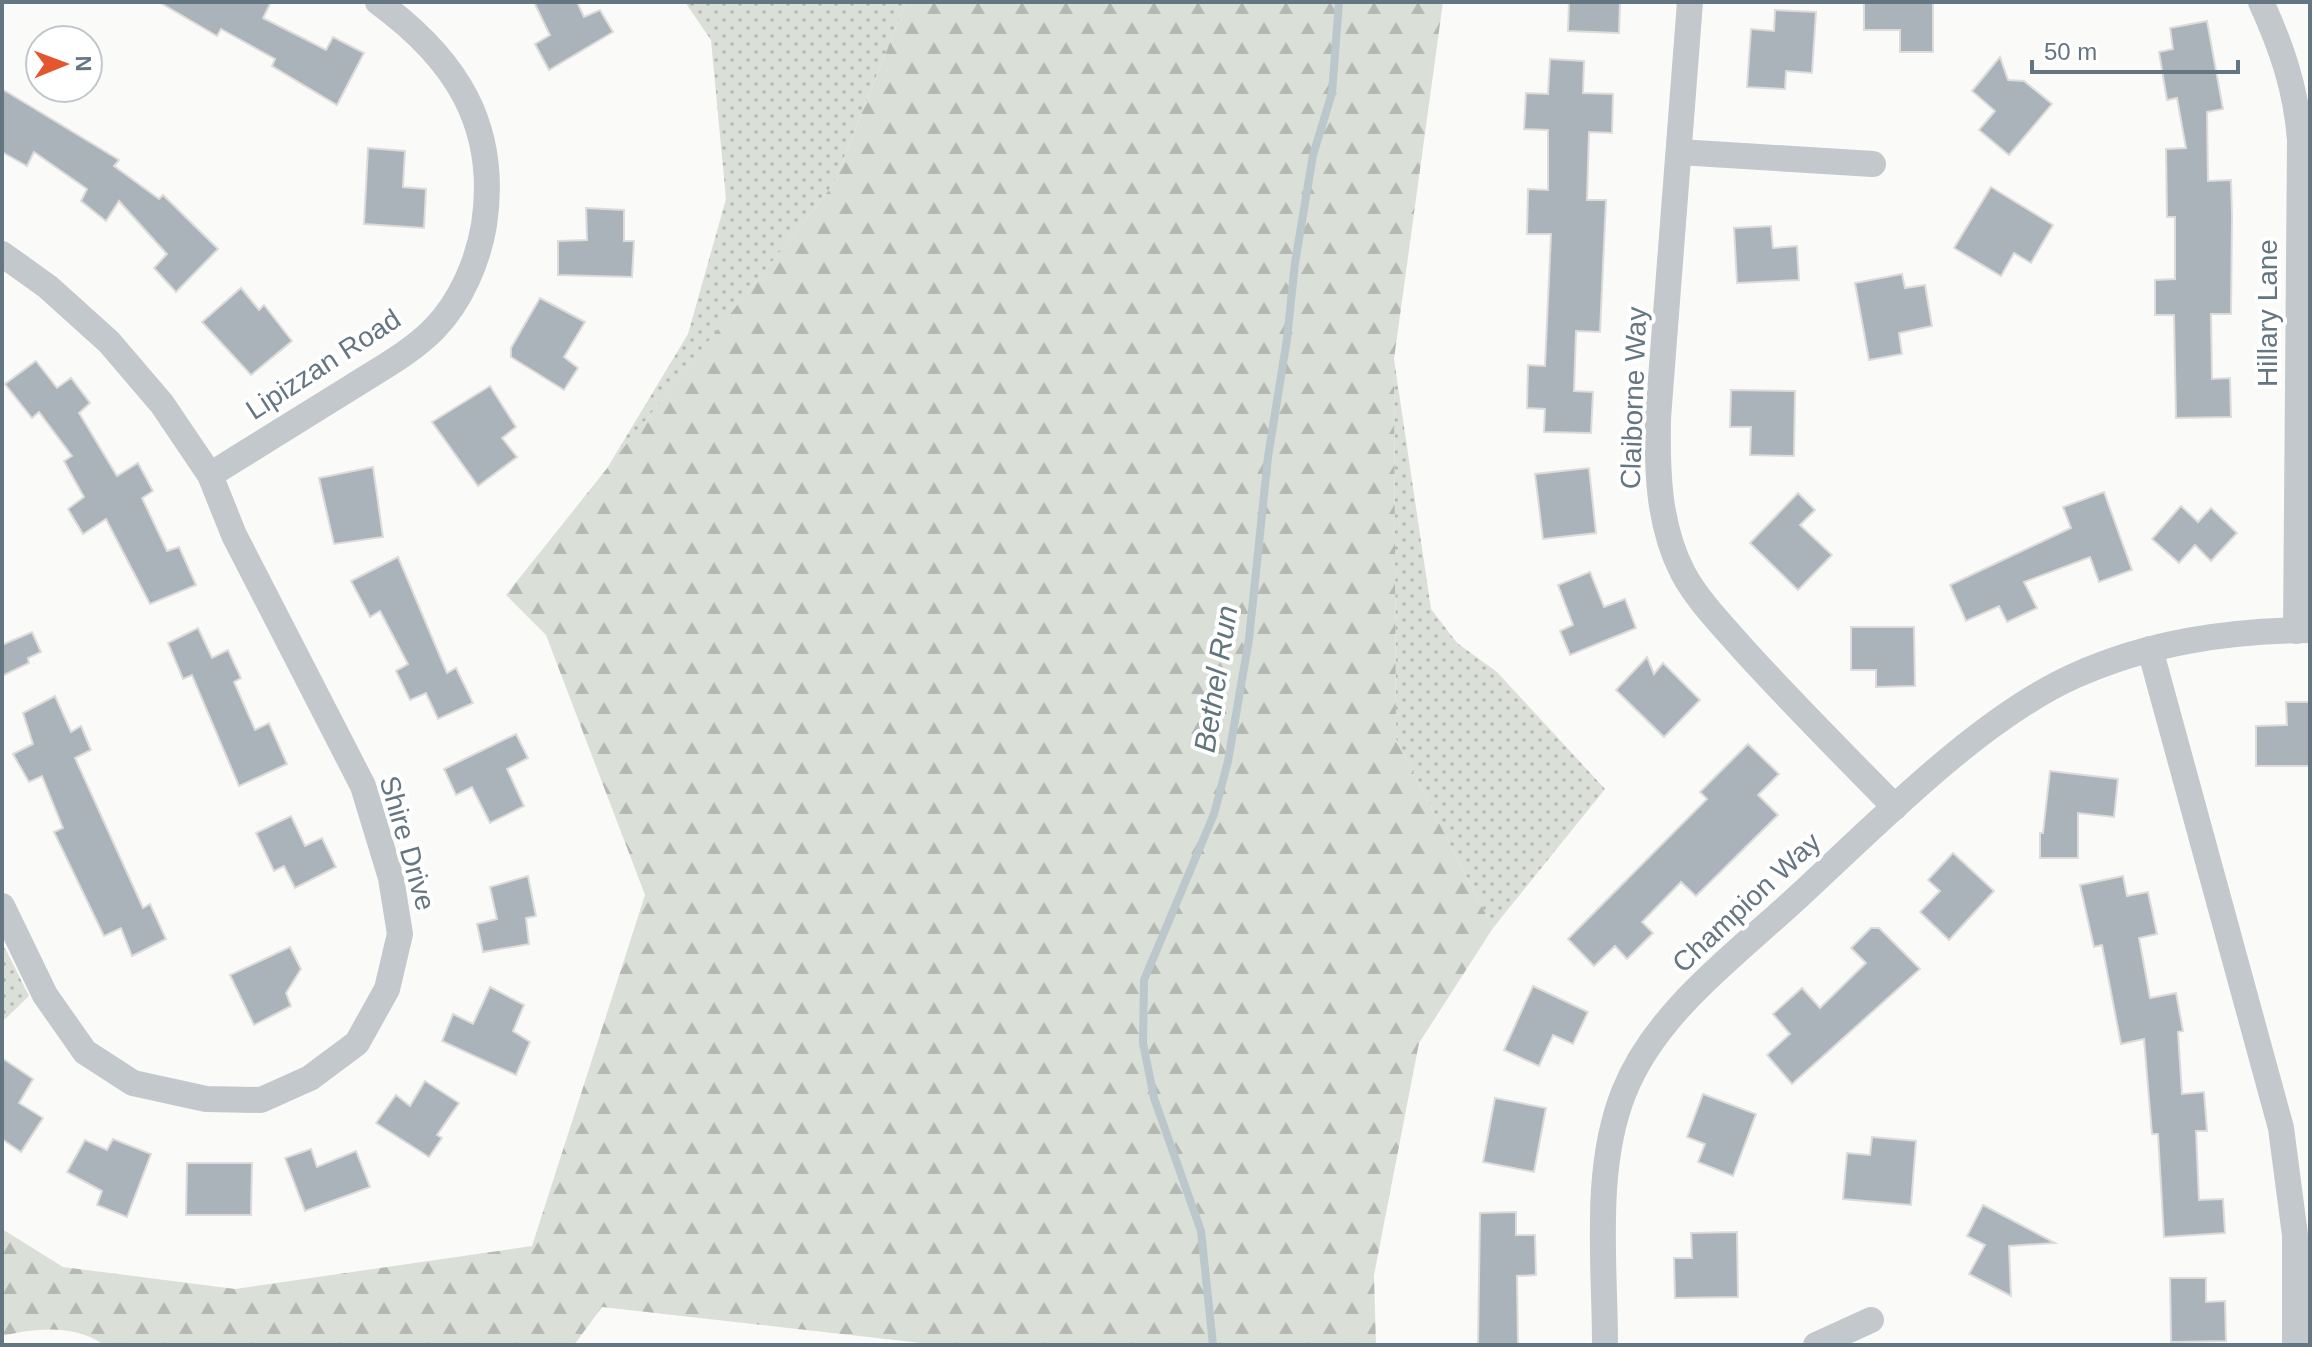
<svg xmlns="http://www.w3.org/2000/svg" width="2312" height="1347" font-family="Helvetica,sans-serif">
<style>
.grass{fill:url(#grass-dots)}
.forest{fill:url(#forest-firs)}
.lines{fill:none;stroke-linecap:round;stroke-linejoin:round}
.stream{stroke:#bbc7cb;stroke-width:8}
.building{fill:#aab3b9;stroke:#dcdcda;stroke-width:2}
.minor{stroke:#c3c8cc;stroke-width:26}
.labels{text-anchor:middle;stroke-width:8;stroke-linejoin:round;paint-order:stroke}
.street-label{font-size:28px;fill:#657683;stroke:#fff}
.water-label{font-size:30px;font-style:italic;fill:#60757c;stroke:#fff}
</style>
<defs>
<pattern id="grass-dots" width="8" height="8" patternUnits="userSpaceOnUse" patternTransform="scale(2)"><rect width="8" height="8" fill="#dadfd7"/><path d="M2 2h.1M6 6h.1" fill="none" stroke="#b4b9b4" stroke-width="1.8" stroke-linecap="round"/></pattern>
<pattern id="forest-firs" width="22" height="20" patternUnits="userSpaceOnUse" patternTransform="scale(2)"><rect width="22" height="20" fill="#dadfd7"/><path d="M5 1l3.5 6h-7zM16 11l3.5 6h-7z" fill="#b4b9b4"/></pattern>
</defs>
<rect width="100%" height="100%" fill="#fafaf8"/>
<!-- grass -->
<g class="grass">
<path d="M685,2H906L833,185L606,470L688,334L726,199L711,40Z"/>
<path d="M1394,359L1431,609L1457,643L1497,672L1605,789L1493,928L1396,739Z"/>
<path d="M5,948L29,996L2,1022V949Z"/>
</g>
<!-- forest -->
<path class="forest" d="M906,2H1443L1394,359L1396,739L1493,928L1419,1043L1374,1275L1376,1345H939L602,1307L574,1345H104C75,1324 36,1328 2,1336V1229L63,1267L235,1289L532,1246L645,895L546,635L506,595L833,185Z"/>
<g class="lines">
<!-- stream -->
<path class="stream" d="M1213,1345L1201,1231L1154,1098L1143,1043L1144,980L1214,814L1228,761L1249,639L1268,457L1287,339L1295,263L1313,155L1332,93L1339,2"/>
</g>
<!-- building -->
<g class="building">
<path d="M159,2H271L263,18L326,50L333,37L364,53L337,105L272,66L275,59L221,29L217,36Z"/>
<path d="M534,2H577L584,17L600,10L613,32L549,70L535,44L550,35Z"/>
<path d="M1569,2H1620L1619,33L1568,31Z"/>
<path d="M1864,2H1933V52H1900V30H1864Z"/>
<path d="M1775,10L1816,12L1812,73L1786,71L1785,89L1747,87L1751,29L1774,31Z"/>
<path d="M2207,21L2223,109L2207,112L2208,181L2231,180L2232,216L2231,314H2211L2212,379L2230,378L2231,417L2176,418L2174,315H2155V280L2175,279V217H2167L2166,149L2186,148L2177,98L2167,100L2159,52L2173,49L2170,28Z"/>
<path d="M2000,57L2008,80L2024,81L2052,104L2009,155L1979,130L1995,111L1972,91Z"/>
<path d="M1550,59L1584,61L1583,93L1613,94L1612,133L1589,132L1587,200H1606L1600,332L1576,331L1574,391L1593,392L1591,433L1544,432L1545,409L1527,408L1528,365L1545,366L1551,234H1527L1528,189L1548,190V130L1524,129L1526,93L1548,94Z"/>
<path d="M2,89L119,160L114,166L159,199L163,195L218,249L176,292L154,268L167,254L119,201L106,221L81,201L87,189L34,152L27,166L2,152Z"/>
<path d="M368,148L405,151L403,187L426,189L424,228L364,224Z"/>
<path d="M1991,187L2053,225L2031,263L2014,253L2001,276L1954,248Z"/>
<path d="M586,208L624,210V241H634L632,277L558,275V241L587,240Z"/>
<path d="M1771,226L1773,248L1797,246L1799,280L1737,283L1734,228Z"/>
<path d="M1902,274L1905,288L1925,285L1932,326L1899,333L1902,354L1869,360L1855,283Z"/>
<path d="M241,288L259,310L264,305L292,341L251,375L202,322Z"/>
<path d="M540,298L585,322L564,357L578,368L564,390L511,357V348Z"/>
<path d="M36,361L57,388L71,378L90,403L79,413L117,476L138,463L153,491L142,498L167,551L179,547L196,585L150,604L106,519L83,534L68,509L84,497L64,461L72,456L39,412L32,418L5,384Z"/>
<path d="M490,386L516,427L502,438L517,457L478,486L432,422Z"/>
<path d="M1731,390L1795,391L1794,456L1750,455L1751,427H1730Z"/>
<path d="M373,467L383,537L334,544L319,478Z"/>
<path d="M1589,468L1596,533L1543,539L1535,474Z"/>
<path d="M2104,492L2132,570L2099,582L2090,557L2024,582L2037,608L2007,622L1999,606L1966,621L1950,585L2071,528L2063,507Z"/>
<path d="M1798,493L1815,510L1800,525L1832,555L1798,590L1750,543Z"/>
<path d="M2181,506L2198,522L2211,508L2237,533L2211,561L2195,545L2179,563L2152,539Z"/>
<path d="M398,557L447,673L456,668L473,703L438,719L426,693L410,700L396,671L408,664L380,611L370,617L351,581Z"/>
<path d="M1590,572L1604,607L1625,599L1636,628L1570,655L1560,631L1573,625L1558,585Z"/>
<path d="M1851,627H1914L1915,686L1876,687V670H1851Z"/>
<path d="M198,628L212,658L228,650L241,678L234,682L255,730L269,723L287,764L239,786L192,675L183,679L168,643Z"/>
<path d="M32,632L41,652L28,658L29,663L2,676V645Z"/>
<path d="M1647,657L1654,674L1663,663L1700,700L1664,737L1616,690Z"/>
<path d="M55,696L71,732L81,726L91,750L75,758L143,908L150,904L166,939L132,956L121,928L104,936L54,832L63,828L42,776L29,782L13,754L33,744L23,713Z"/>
<path d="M2286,702H2310V766H2256V726L2287,725Z"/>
<path d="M516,734L528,758L507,769L524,806L490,823L472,787L456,795L444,769Z"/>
<path d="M1748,744L1779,774L1758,795L1778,815L1696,896L1681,882L1642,922L1653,933L1627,959L1615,946L1594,966L1568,939L1707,799L1700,792Z"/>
<path d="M2050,771L2118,779L2114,817L2078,813V858H2040V833H2043Z"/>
<path d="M291,816L305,846L322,838L336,867L295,888L284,866L274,871L256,833Z"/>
<path d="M1953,853L1994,891L1949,940L1920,912L1940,891L1928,880Z"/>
<path d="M528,876L536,916L526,918L529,944L483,952L477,924L497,919L490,887Z"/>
<path d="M2123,876L2127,896L2148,892L2157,934L2139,938L2150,998L2176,993L2183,1031L2178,1032L2182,1094L2204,1092L2207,1131H2196L2199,1200L2223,1199L2225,1233L2164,1237L2158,1134H2152L2144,1039L2121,1044L2102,945L2094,947L2080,885Z"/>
<path d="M1871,928H1879L1920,969L1792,1084L1767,1055L1790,1034L1773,1014L1802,988L1820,1008L1866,963L1851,948Z"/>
<path d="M290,947L301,969L286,993L291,1006L254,1025L230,975Z"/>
<path d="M1533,986L1588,1012L1573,1044L1553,1035L1539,1066L1504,1050Z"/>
<path d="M490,987L524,1005L513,1031L530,1042L516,1075L442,1041L453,1014L473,1024Z"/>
<path d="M2,1058L33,1079L19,1103L43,1118L21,1152L2,1139Z"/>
<path d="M425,1081L459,1103L437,1135L442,1138L429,1157L376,1123L396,1095L410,1106Z"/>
<path d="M1703,1094L1756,1114L1733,1176L1698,1162L1705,1144L1687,1137Z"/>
<path d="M1495,1098L1546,1108L1534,1172L1483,1162Z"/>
<path d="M1872,1137L1916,1141L1911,1205L1843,1199L1847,1153L1870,1155Z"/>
<path d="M113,1139L151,1154L127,1217L97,1205L102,1191L67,1172L85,1140L107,1150Z"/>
<path d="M311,1149L317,1167L356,1151L370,1187L305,1211L285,1158Z"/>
<path d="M187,1163H252L251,1215H186Z"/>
<path d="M1983,1205L2055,1243L2009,1246L2011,1296L1969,1274L1985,1245L1967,1236Z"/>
<path d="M1516,1212V1235H1535L1536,1275L1517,1276L1518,1345H1478L1480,1213Z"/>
<path d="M1737,1232L1738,1297L1675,1298L1674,1258H1692L1691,1233Z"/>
<path d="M2170,1278H2206V1302L2225,1301L2226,1341L2171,1342Z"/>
</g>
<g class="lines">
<!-- minor -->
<g class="minor">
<path d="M1690,2L1658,418C1657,470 1658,525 1683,573C1698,601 1722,625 1743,649C1792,703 1844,755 1895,807"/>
<path d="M2261,2C2282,48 2296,89 2300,140L2296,631"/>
<path d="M1679,152L1873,164"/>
<path d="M2,254L48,287L109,342L162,404L210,475L234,535L363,786L391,878L400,934L387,989L357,1043L310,1078L261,1100L206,1099L133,1083L85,1052L45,995L2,906"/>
<path d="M210,475C257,446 304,417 350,388C378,370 412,352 435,328C461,301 478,261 484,225C499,126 456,59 378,2"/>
<path d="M2150,649L2281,1128L2295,1235V1345"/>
<path d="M1605,1345C1605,1264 1593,1169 1624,1092C1656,1011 1738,953 1800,895C1878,823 1979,719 2074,676C2150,642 2227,631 2310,630"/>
<path d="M1816,1345L1871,1320"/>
</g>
</g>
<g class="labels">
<!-- street labels -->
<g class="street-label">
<text transform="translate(2267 313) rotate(-90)" y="10">Hillary Lane</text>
<text transform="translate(323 364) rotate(-33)" y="10">Lipizzan Road</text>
<text transform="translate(1633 398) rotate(-88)" y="10">Claiborne Way</text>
<text transform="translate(408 843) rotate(74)" y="10">Shire Drive</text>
<text transform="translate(1746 902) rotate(-43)" y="10">Champion Way</text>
</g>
<!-- water labels -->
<g class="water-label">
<text transform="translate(1216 679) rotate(-81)" y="10">Bethel Run</text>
</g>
</g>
<!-- border -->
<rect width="2312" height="1347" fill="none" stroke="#657683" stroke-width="8"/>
<!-- north arrow -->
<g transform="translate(64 64) rotate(89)"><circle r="38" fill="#ffffff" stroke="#c1c8cd" stroke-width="2"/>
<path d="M0-6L14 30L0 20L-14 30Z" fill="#e4572e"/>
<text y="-12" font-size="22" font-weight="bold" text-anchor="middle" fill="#657683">N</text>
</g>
<!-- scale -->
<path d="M2032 60v12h206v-12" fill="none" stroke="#657683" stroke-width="4"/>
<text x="2044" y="60" font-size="24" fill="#657683" stroke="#ffffff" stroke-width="6" paint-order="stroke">50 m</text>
</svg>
